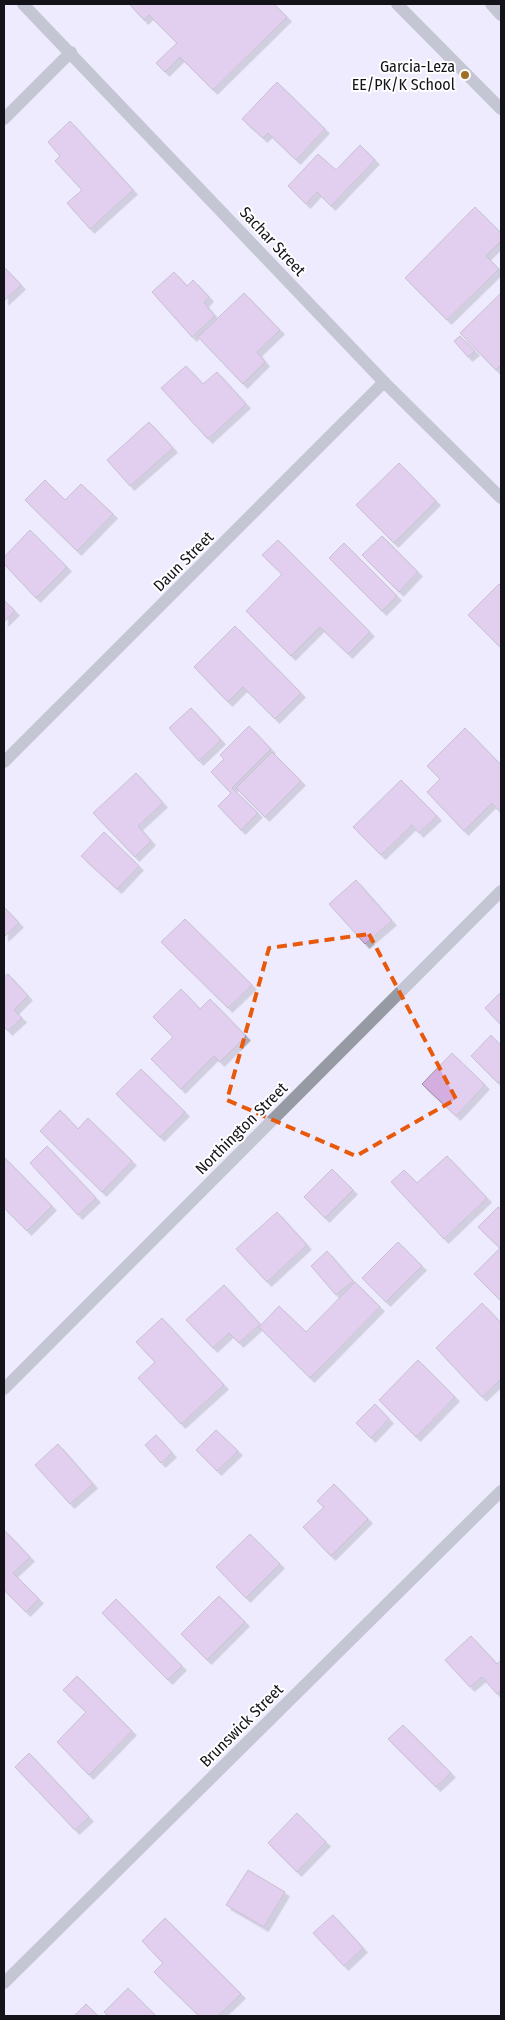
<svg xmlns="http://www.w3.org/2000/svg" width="505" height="2020" font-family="'Fira Sans Condensed',sans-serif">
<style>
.building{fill:#d4aedf;stroke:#9b8d9f;filter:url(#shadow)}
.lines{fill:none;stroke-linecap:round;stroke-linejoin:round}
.service{stroke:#959aa3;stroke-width:12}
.minor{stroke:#959aa3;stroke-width:12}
.marked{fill:none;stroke:#e8590c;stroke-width:4;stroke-dasharray:10 6;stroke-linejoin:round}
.poi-dot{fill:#a06f24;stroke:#fff;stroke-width:2}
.labels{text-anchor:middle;stroke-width:4;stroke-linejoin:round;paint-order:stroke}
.poi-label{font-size:16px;fill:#14131a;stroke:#fff;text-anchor:end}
.street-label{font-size:16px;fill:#14131a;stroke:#fff}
</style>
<defs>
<filter id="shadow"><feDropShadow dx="4.5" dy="4.5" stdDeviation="0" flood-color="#0004"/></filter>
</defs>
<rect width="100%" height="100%" fill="#edebfd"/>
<!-- building -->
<g class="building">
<path d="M129,4H274L287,17L213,90L180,57L165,72L156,63L177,43L149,15L144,20Z"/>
<path d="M277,82L325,129L296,160L268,133L263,138L242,119Z"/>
<path d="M70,121L133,190L90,229L67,203L82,190L55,161L60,156L48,142Z"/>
<path d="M360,145L375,160L331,206L317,192L306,204L288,186L318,154L336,170Z"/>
<path d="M475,207L501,233V241L486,256L499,269L447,320L405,278Z"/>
<path d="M4,267L21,285L4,301Z"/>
<path d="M174,272L187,286L193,280L209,297L204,303L215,316L192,337L152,292Z"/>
<path d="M244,293L280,330L257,352L265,362L243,384L198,337Z"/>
<path d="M501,293V365L496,370L460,333Z"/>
<path d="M460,336L475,351L468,357L454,341Z"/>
<path d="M186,366L203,384L217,372L246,404L208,439L161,388Z"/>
<path d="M149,422L173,448L130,486L107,460Z"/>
<path d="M399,463L436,501L394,543L356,505Z"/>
<path d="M45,480L65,500L81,484L113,514L77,551L25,500Z"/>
<path d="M30,530L67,567L36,598L4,564V557Z"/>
<path d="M382,536L418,572L399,592L362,555Z"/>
<path d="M278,540L370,632L348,654L320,627L291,656L246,611L282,574L262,555Z"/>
<path d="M344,543L397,596L382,611L329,558Z"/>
<path d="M499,584L501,586V648L468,615Z"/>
<path d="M4,600L15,611L4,622Z"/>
<path d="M235,626L301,693L275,719L243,687L228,702L194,667Z"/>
<path d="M191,708L221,740L199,761L169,728Z"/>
<path d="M249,726L271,749L232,788L258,813L241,830L218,806L231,793L211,772L224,759L220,755Z"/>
<path d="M465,728L501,765V813L492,803L464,831L427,792L440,779L427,766Z"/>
<path d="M272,752L301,781L265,817L236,788Z"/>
<path d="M136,773L163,803L138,826L151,841L135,857L93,813Z"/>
<path d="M401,780L437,816L419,833L412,825L381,855L353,827Z"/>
<path d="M104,832L139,866L117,889L81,856Z"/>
<path d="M356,880L392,921L365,944L329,904Z"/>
<path d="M4,907L19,923L4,937Z"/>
<path d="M185,919L252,985L228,1008L161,942Z"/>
<path d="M8,974L28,996L14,1010L22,1018L8,1031L4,1027V977Z"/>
<path d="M181,989L200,1009L210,999L246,1036L220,1062L214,1056L181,1089L151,1059L173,1037L153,1017Z"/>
<path d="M501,992V1025L485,1008Z"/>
<path d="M491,1035L501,1046V1080L498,1083L471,1056Z"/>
<path d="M452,1053L485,1085L456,1116L422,1084Z"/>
<path d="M141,1069L185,1112L160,1137L116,1094Z"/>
<path d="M60,1110L78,1129L88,1118L132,1161L102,1192L40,1131Z"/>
<path d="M47,1146L96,1198L78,1215L30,1163Z"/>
<path d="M447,1156L487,1198L444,1239L391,1182L404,1170L417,1183Z"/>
<path d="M4,1157L52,1206L27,1231L4,1208Z"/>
<path d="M332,1169L353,1190L325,1218L304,1197Z"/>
<path d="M498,1207L501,1209V1301L474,1274L500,1248L478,1227Z"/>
<path d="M277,1212L307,1245L267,1282L236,1249Z"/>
<path d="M398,1242L422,1266L386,1302L362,1278Z"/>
<path d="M327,1251L353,1281L336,1295L311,1266Z"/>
<path d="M355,1282L380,1307L310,1378L259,1327L279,1306L306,1332Z"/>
<path d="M224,1285L260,1324L239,1343L229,1333L213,1348L186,1320Z"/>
<path d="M482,1303L501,1323V1379L482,1397L436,1348Z"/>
<path d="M162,1318L224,1385L181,1424L138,1378L155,1362L136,1342Z"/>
<path d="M418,1360L455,1397L416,1437L379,1400Z"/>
<path d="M375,1404L389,1419L371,1438L356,1423Z"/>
<path d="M216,1430L238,1451L217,1471L196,1450Z"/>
<path d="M156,1435L172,1453L161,1463L145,1445Z"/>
<path d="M58,1444L93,1484L70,1504L35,1465Z"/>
<path d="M334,1484L368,1519L331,1556L303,1527L324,1507L317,1501Z"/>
<path d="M4,1530L30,1557L13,1573L39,1599L26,1612L4,1590Z"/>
<path d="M250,1534L280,1564L246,1598L216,1567Z"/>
<path d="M219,1596L245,1622L207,1660L181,1634Z"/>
<path d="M116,1599L182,1666L168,1680L102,1613Z"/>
<path d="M471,1636L497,1664L501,1660V1690L497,1694L482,1677L470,1687L445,1660Z"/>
<path d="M77,1676L132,1731L89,1775L57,1742L86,1712L63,1690Z"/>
<path d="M403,1725L451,1773L436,1787L388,1739Z"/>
<path d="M29,1753L89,1817L75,1830L15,1767Z"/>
<path d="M297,1813L326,1842L297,1872L268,1843Z"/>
<path d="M248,1870L285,1892L264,1927L226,1905Z"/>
<path d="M333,1915L363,1948L344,1966L313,1933Z"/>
<path d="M165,1918L241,1994L218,2016H199L154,1972L163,1963L142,1941Z"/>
<path d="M128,1988L156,2016H108L104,2012Z"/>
<path d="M86,2004L98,2016H74Z"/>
</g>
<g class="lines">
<!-- service -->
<g class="service">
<path d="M397,4L501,109"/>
<path d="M491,4L501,15"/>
</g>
<!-- minor -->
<g class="minor">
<path d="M23,4L384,382L501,498"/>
<path d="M4,119L71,52"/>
<path d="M4,762L384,382"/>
<path d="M4,1389L501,891"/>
<path d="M4,1983L501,1491"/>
</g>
</g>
<!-- marked area -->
<path d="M0 0H505V2020H0ZM369,934L456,1099L356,1156L227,1100L269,948Z" fill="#edebfd" fill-opacity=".55" fill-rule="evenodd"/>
<path class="marked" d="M369,934L456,1099L356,1156L227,1100L269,948Z"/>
<!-- markers -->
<circle class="poi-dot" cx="465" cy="75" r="5"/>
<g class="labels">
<!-- poi labels -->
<g class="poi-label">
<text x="455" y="72">Garcia-Leza<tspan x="455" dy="18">EE/PK/K School</tspan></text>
</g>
<!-- street labels -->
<g class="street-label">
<text transform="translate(273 241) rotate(47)" y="6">Sachar Street</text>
<text transform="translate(183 561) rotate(-45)" y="6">Daun Street</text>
<text transform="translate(241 1128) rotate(-45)" y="6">Northington Street</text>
<text transform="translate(241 1725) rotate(-45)" y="6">Brunswick Street</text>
</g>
</g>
<!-- border -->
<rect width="505" height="2020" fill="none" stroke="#14131a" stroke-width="10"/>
</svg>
